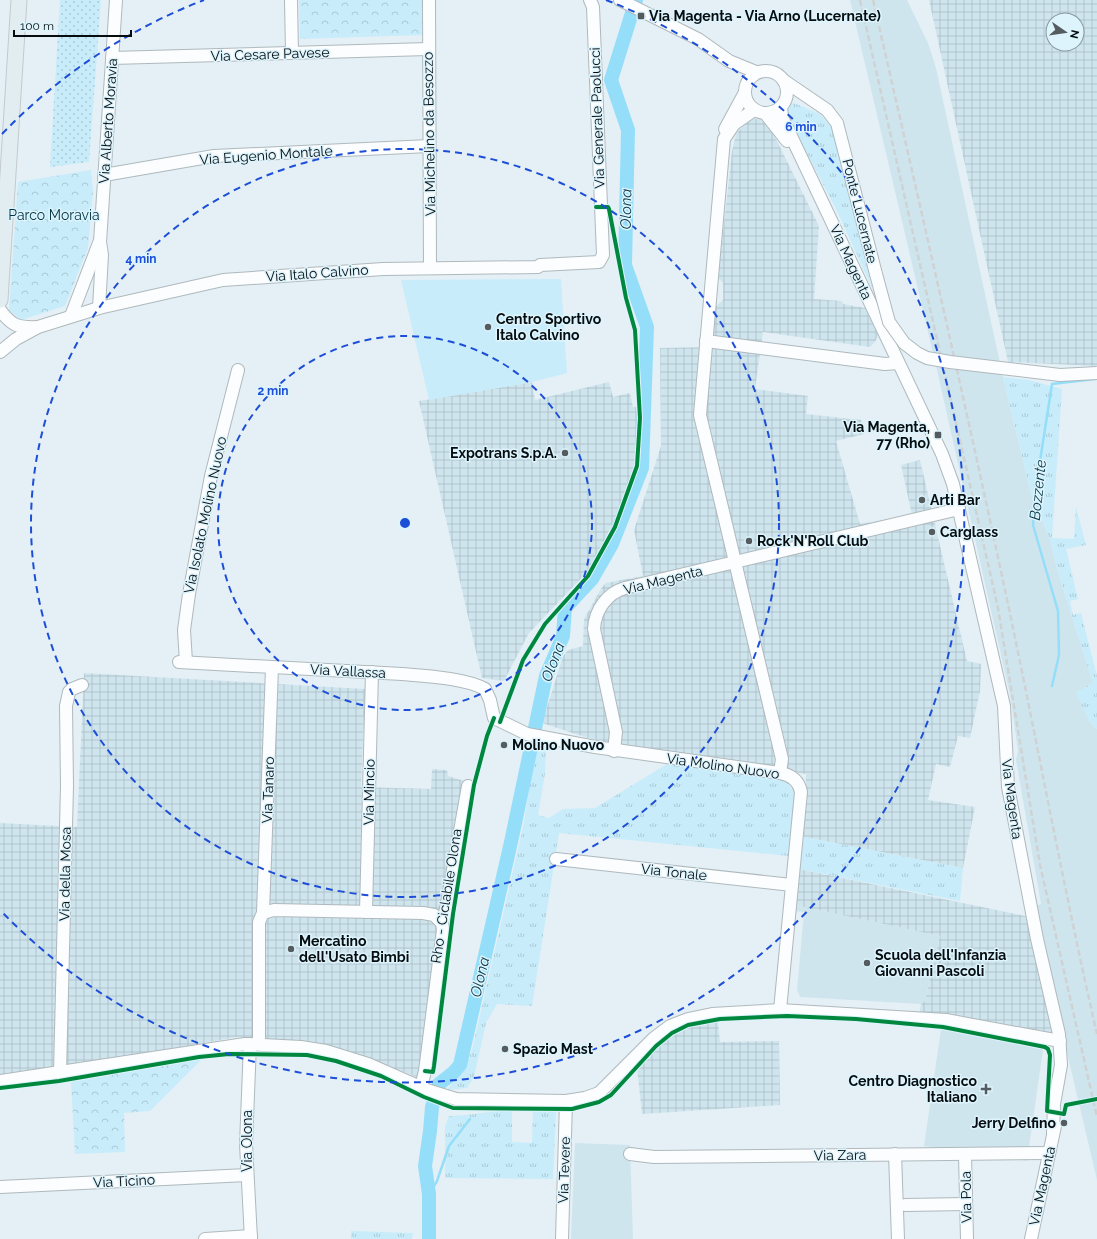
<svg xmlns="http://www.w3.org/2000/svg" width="1097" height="1239" font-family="Raleway,sans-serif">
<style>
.built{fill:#cfe5ee}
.industrial{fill:url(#industrial-grid);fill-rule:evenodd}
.grass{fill:url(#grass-tufts)}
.park{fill:url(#park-crowns)}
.garden{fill:url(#garden-dots)}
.pitch{fill:#c8ecfa}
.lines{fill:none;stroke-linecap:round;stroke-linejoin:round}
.stream{stroke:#95def9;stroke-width:2.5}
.river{stroke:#95def9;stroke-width:14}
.minor-casing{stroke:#afb9bd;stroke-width:14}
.major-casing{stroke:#c4c9cc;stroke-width:17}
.minor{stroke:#fbfdfe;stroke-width:12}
.major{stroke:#e1edf1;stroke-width:15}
.rail{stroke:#cfd2d3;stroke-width:2.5;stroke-dasharray:6 3;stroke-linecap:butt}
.minor-bridge-casing{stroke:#afb9bd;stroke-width:14;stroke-linecap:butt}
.minor-bridge{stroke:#fbfdfe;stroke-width:12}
.cycleway-casing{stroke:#ddf4fd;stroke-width:6}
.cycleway{stroke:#00873e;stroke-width:4}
.ring{fill:none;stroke:#1d4ed8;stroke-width:2;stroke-dasharray:7 5}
.poi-dot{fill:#545c60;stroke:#ddf4fd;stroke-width:1.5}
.labels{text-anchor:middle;stroke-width:3;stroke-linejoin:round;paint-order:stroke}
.poi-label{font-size:14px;font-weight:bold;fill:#060d10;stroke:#ddf4fd;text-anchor:start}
.street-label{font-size:14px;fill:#060d10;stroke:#ddf4fd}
.park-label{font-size:14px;fill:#023341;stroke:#ddf4fd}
.water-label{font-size:15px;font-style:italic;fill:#083846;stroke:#ddf4fd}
.centre{fill:#1d4ed8;stroke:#ddf4fd;stroke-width:2}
.ring-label{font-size:12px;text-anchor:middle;font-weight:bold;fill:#1d4ed8;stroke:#ddf4fd;stroke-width:3;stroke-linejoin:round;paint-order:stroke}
</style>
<defs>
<pattern id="industrial-grid" width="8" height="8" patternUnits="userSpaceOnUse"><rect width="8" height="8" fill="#cfe5ee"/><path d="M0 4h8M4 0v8" fill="none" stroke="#b0c3cb"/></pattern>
<pattern id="grass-tufts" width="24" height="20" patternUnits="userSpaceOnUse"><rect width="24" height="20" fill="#c8ecfa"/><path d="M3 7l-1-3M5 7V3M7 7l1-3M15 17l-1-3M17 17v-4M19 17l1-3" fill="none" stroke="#aac9d5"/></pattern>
<pattern id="park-crowns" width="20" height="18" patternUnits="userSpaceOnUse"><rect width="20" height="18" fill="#c8ecfa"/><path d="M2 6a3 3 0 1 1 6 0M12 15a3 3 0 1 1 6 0" fill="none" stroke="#aac9d5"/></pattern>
<pattern id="garden-dots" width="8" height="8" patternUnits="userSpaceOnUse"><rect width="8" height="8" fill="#c8ecfa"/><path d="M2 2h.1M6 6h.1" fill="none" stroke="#aac9d5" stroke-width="1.8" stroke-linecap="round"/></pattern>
</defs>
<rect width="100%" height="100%" fill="#e4f0f6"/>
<!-- built -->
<g class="built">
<path d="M850,0H907L928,43L936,68L1003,377L1031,494L1050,539L1057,569L1093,683L1089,721L1097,729V1180L1043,951L1035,906L1041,904L1016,760L1018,751L1010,695L937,370Z"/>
<path d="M795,905L940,936L925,1001L921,1004L800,997L797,990L804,912L794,911Z"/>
<path d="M942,1022L1045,1036L1027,1161L924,1146Z"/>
<path d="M575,1143L630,1145L633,1239H571Z"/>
</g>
<!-- industrial -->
<g class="industrial">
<path d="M929,0H1097V366L1008,362ZM1053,20H1077V44H1053Z"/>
<path d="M753,118L763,121L771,129L819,226L814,299L842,301L843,304L865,308L878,335L875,342L870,347L763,332L755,389L808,396L806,414L861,420L864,434L836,441L860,524L912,515L901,465L920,460L967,661L981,664L980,691L970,738L958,736L950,767L936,764L928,800L975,807L963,868L804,837L806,774L591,739L542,723L563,656L568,650L583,646L584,619L602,587L606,583L643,576L634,530L661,446L660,348L711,347L716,306L723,300V283L718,278L732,151L736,134L743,126Z"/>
<path d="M532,382L535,400L609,382L613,397L630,393L633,407H636L638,418L635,463L628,488L594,565L529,633L504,681L482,678L419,401Z"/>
<path d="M84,673L365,689L361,787L431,789L432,769L447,770L448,776L464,781L440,929L419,1078L370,1058L327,1045L305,1042L237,1037L0,1080V823L77,827Z"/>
<path d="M799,869L1030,917L1054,1036L919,1016L921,1004L925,1001L940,936L795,905Z"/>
<path d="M718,1021L720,1042L779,1041L780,1105L642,1114L637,1068L659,1045L673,1036L692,1025Z"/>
</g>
<!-- grass -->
<g class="grass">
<path d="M794,103L820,114L832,128L872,288L837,211L787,115L789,105Z"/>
<path d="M1003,377L1029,380L1062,389L1052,538L1074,539L1076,507L1086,545L1066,549L1078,599L1070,601L1073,615L1081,613L1097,676V729L1089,721L1076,692L1093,683L1057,569L1050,539L1031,494Z"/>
<path d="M537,741L546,743L545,774L538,815L549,818L563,809L595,808L667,764L785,779L795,794L789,856L559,833L532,1006L497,1004L486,1023L474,1077L467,1088L447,1090L466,1065L472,1050L523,827Z"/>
<path d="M804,837L963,868L960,901L799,869Z"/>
<path d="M512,1109V1142L532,1143L533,1109L556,1110L553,1179L445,1178V1127L449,1116L466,1115Z"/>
<path d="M351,1231L413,1233L412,1239H351Z"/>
</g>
<!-- park -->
<g class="park">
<path d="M299,0H423V35L300,39Z"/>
<path d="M91,170L93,191L88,248L65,306L21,320L9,310L18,182Z"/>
<path d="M203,1058L150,1111L124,1113L125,1152L75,1154L71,1082Z"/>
</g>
<!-- garden -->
<path class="garden" d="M60,0H101L89,162L50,167Z"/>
<!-- pitch -->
<path class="pitch" d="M561,279L567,373L532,382L429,400L401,280Z"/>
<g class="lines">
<!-- stream -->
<g class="stream">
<path d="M1052,686L1059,655L1058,611L1033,525L1035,493L1052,384L1095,379"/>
<path d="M429,1194L437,1181L449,1146L470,1119"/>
</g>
<!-- river -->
<path class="river" d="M429,1239V1194L425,1166L430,1131L432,1107L439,1084L453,1073L460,1065L511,842L546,676L563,636L565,608L592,579L612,544L642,468L647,327L625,265L628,130L611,80L636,0"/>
<!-- minor casing -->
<g class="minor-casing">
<g id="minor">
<path d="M291,0L292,53"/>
<path d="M429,0L430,268"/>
<path d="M620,0L698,39L729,61L756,72"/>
<path d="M112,58L428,49"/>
<circle cx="766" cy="92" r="21"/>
<path d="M783,80L827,110L837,123L876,274"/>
<path d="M781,107L782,117L942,454L953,484L1004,706L1008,787L1037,939L1059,1034L1061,1065L1054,1104L1053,1133"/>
<path d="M754,110L734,124L724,139L700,415L782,759L780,773"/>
<path d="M765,113L787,141"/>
<path d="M725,129L744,94"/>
<path d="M104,175L214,156L429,146"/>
<path d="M99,308L102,255L100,242L116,0"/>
<path d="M0,310C12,326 18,328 38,327L16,339L0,352"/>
<path d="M71,316L99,243"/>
<path d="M38,327L99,308L223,280L383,269L538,267L540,265L599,262L603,255L593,7L590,0"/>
<path d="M706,341L885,364L898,363"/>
<path d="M179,662L402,674C425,676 465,678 485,689L490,700L494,718L527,734L595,747L780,773C791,775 799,781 801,792L780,1010"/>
<path d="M186,662L184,630L189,594L211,476L238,370"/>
<path d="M614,751L616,732L594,629C595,610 607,593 625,588L959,509"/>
<path d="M556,859L792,885"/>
<path d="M366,912L372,672"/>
<path d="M263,913L272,668"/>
<path d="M250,1044L246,1144L251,1239"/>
<path d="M259,1044V922L263,913L274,910L423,913L434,915L442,923"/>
<path d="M60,1073L67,786L66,706L69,692L72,689L82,685"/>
<path d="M0,1081L245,1044L301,1047L326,1051L368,1064L427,1090L456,1099L566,1101L585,1098L599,1093L654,1038L670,1026L688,1019L712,1014L780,1010L946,1020L1060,1041"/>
<path d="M421,1087L425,1071L443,930L442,923L446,909L468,786"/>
<path d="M630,1154L654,1157L1049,1153"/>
<path d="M895,1154L898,1239"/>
<path d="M965,1155L967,1239"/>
<path d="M0,1187L247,1175"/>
<path d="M905,1205L966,1204"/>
<path d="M205,1239L251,1236"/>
<path d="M562,1239L566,1101"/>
<path d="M1031,1239L1055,1126"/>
</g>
</g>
<!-- major casing -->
<g class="major-casing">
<path id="major" d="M0,300L19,0"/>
</g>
<!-- minor -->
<use href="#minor" class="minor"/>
<!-- major -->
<use href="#major" class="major"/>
<!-- rail -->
<g class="rail">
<path d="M860,0L998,608L1040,865L1097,1117"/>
<path d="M873,0C917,192 961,384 1002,576C1035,729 1062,882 1097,1034"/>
</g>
<!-- minor-bridge casing -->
<g class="minor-bridge-casing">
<path id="minor-bridge" d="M876,274L889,322L904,343L917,353L927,358L950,362L1060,375L1097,373"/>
</g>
<!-- minor-bridge -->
<use href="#minor-bridge" class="minor-bridge"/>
<!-- cycleway casing -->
<g class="cycleway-casing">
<g id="cycleway">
<path d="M500,722L523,660L545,624L588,576L615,527L637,466L640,418L635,330L626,298L609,209L608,207H596"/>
<path d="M425,1071L433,1072L434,1066L453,914L474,785L487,736L494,718"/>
<path d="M0,1088L59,1081L199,1057L229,1054L307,1055L336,1061L381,1076L424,1097L453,1108L572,1109L599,1102L611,1095L656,1046L672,1033L688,1025L720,1019L787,1016L856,1019L943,1027L1045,1047L1048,1049L1050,1055L1047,1111L1064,1114L1066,1105L1097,1099"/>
</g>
</g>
<!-- cycleway -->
<use href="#cycleway" class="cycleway"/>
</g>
<!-- distance rings -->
<g class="ring">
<circle cx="405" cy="523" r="187"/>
<circle cx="405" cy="523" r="374"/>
<path d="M2 134A560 560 0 0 1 204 0M606 0A560 560 0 1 1 2 912"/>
</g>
<!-- markers -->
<g class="poi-dot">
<rect x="637" y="12" width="8" height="8" rx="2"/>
<circle cx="488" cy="327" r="4"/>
<rect x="934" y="431" width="8" height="8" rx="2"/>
<circle cx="565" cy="453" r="4"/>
<circle cx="922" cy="500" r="4"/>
<circle cx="932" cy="532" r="4"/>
<circle cx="749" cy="541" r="4"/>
<circle cx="504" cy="745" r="4"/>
<circle cx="291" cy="949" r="4"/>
<circle cx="867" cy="963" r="4"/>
<circle cx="505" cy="1049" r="4"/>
<path d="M984 1083h4v4h4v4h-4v4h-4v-4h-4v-4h4z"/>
<circle cx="1064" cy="1123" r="4"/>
</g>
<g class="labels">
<!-- poi labels -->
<g class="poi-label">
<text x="649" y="21">Via Magenta - Via Arno (Lucernate)</text>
<text x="496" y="324">Centro Sportivo<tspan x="496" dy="16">Italo Calvino</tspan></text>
<text x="930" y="432" text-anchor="end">Via Magenta,<tspan x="930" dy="16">77 (Rho)</tspan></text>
<text x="557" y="458" text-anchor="end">Expotrans S.p.A.</text>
<text x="930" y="505">Arti Bar</text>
<text x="940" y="537">Carglass</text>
<text x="757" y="546">Rock'N'Roll Club</text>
<text x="512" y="750">Molino Nuovo</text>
<text x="299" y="946">Mercatino<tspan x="299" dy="16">dell'Usato Bimbi</tspan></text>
<text x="875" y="960">Scuola dell'Infanzia<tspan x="875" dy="16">Giovanni Pascoli</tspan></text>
<text x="513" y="1054">Spazio Mast</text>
<text x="977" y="1086" text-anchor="end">Centro Diagnostico<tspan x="977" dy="16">Italiano</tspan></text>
<text x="1056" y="1128" text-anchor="end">Jerry Delfino</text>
</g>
<!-- street labels -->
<g class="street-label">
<text transform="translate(270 54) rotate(-2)" y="5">Via Cesare Pavese</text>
<text transform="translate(597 118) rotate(-92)" y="5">Via Generale Paolucci</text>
<text transform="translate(108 121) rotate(-86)" y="5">Via Alberto Moravia</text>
<text transform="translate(429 134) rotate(-91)" y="5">Via Michelino da Besozzo</text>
<text transform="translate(266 155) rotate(-4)" y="5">Via Eugenio Montale</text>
<text transform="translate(860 211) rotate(76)" y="5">Ponte Lucernate</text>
<text transform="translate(851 262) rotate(65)" y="5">Via Magenta</text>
<text transform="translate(317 273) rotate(-4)" y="5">Via Italo Calvino</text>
<text transform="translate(205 515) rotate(-78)" y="5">Via Isolato Molino Nuovo</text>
<text transform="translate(663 580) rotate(-14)" y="5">Via Magenta</text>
<text transform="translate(348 671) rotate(3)" y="5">Via Vallassa</text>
<text transform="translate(723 766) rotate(8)" y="5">Via Molino Nuovo</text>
<text transform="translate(268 790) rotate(-88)" y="5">Via Tanaro</text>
<text transform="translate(369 792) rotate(-89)" y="5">Via Mincio</text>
<text transform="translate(1012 799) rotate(82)" y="5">Via Magenta</text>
<text transform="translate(674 872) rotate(6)" y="5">Via Tonale</text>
<text transform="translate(65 874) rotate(-89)" y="5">Via della Mosa</text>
<text transform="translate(446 896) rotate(-81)" y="5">Rho - Ciclabile Olona</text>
<text transform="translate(247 1141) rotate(-90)" y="5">Via Olona</text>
<text transform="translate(840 1155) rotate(-1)" y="5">Via Zara</text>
<text transform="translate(564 1170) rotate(-88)" y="5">Via Tevere</text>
<text transform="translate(124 1181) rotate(-3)" y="5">Via Ticino</text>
<text transform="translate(1042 1186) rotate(-78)" y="5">Via Magenta</text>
<text transform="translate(966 1197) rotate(-91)" y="5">Via Pola</text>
</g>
<!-- park labels -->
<g class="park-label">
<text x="54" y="220">Parco Moravia</text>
</g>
<!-- water labels -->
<g class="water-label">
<text transform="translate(626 209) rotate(-89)" y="5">Olona</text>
<text transform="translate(1038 490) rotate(-84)" y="5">Bozzente</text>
<text transform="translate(553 662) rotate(-69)" y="5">Olona</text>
<text transform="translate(480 977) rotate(-77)" y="5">Olona</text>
</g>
</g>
<circle cx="405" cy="523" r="6" class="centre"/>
<g class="ring-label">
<text x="801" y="131">6 min</text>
<text x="141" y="263">4 min</text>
<text x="273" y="395">2 min</text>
</g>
<!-- north arrow -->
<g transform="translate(1065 32) rotate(103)"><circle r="19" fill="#ddf4fd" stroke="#87989e"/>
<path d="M0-3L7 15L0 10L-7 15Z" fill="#545c60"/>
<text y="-6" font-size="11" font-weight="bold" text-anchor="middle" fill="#060d10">N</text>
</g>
<!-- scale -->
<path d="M14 30v6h117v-6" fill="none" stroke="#060d10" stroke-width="2"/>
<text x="20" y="30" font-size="12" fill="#060d10" stroke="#ddf4fd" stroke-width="3" paint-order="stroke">100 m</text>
</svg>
